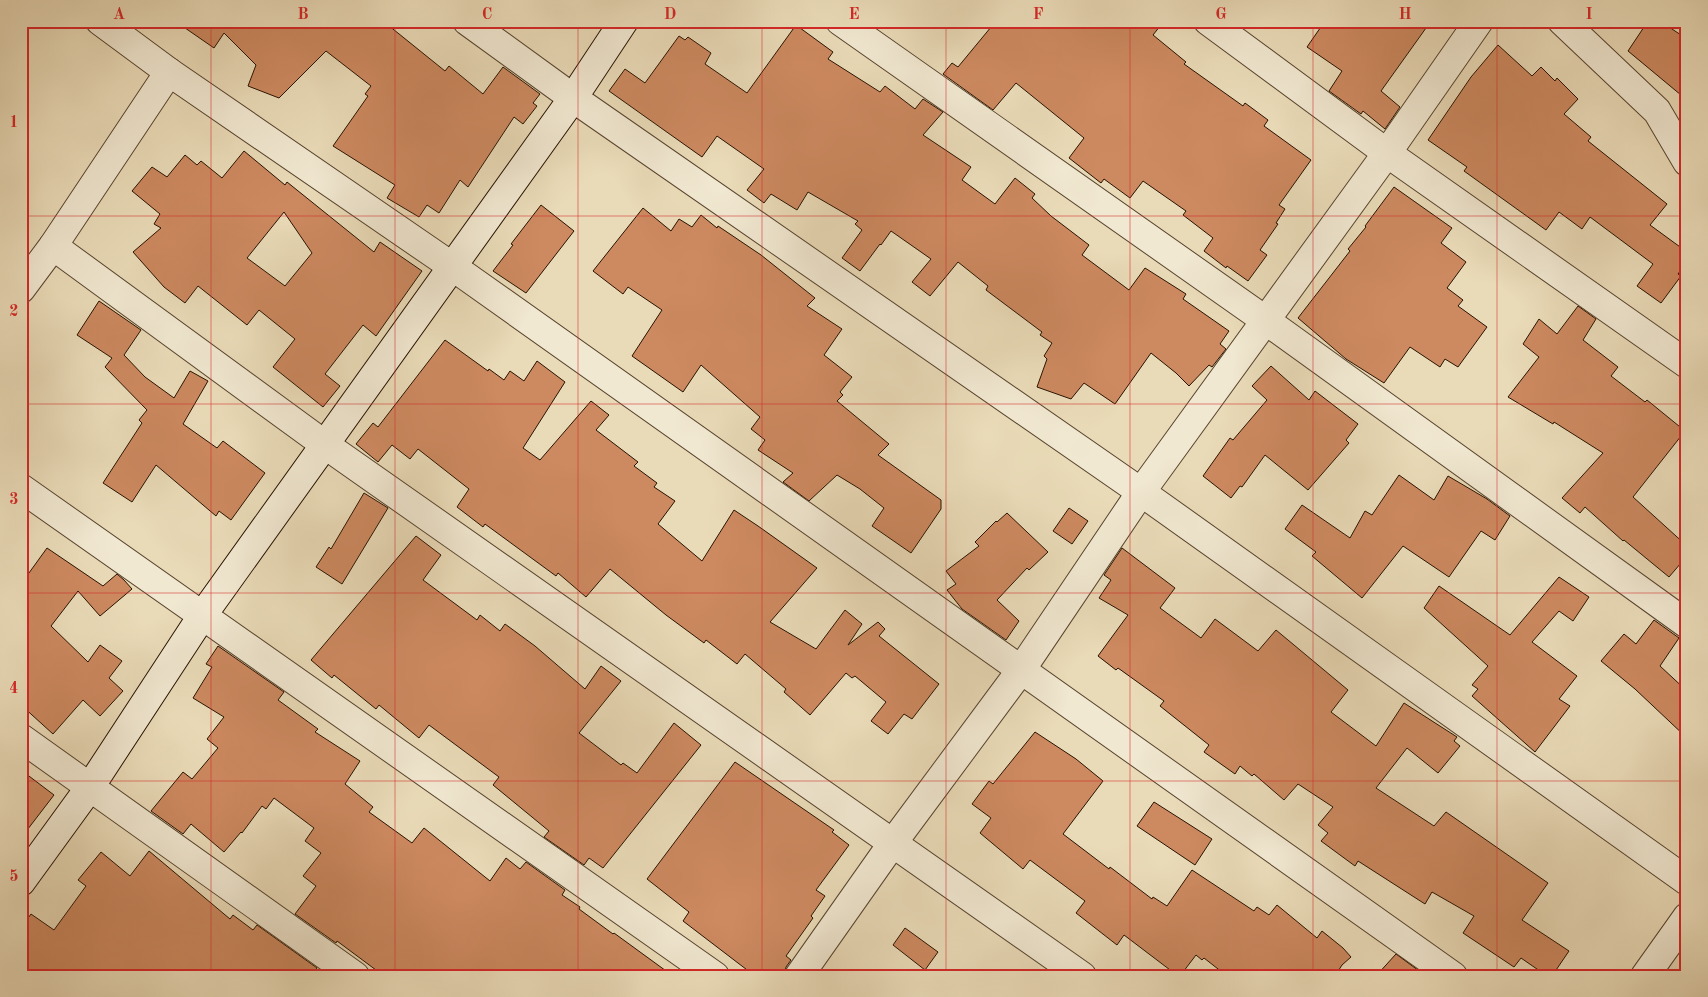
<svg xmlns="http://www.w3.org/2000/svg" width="1708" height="997" font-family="'Old Standard TT',serif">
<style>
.building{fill:#cd8960;stroke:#281200;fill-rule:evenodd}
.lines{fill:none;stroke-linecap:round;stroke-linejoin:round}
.street-casing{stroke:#58442e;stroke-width:30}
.secondary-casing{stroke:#281200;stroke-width:30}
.street{stroke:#f1e8d1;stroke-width:28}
.secondary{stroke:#f1e8d1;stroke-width:28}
.grid{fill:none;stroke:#d62828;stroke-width:1;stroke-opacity:0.55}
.neatline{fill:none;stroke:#d62828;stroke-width:2}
.grid-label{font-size:16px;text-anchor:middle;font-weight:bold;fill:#d62828}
</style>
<rect width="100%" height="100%" fill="#eadbb8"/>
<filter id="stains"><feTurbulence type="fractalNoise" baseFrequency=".004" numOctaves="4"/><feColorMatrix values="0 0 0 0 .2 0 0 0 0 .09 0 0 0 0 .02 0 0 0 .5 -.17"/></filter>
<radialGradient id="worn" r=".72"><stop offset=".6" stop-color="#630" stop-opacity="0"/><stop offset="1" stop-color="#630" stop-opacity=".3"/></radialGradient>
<!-- building -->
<g class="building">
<path d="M175,21H383L445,71L449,66L483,94L503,67L540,94L533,103L537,106L523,124L514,117L468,187L460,180L439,213L427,205L419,217L387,198L395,185L333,146L368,96L365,94L371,86L326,51L279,98L248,86L256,65L224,33L214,48Z"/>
<path d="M996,21H1164L1153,35L1186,62L1184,64L1243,106L1245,103L1268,120L1264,126L1311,160L1279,205L1285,209L1276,223L1278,224L1260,250L1267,255L1248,281L1227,266L1226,268L1204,251L1213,238L1183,215L1186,211L1143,181L1130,198L1104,179L1101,183L1069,158L1084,138L1016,83L993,110L943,74L952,63L958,67Z"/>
<path d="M1325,21H1431L1381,91L1400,107L1385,129L1363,111L1361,114L1329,91L1342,71L1307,47Z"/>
<path d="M1648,21H1660L1687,39V100L1628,51Z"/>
<path d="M796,25L833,52L828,59L880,92L885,86L915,109L923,99L943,112L923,135L971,167L962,180L995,204L1015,178L1035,194L1032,198L1051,216L1089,245L1082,255L1129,290L1145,268L1186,294L1183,299L1229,331L1220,344L1226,349L1212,367L1209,365L1189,386L1176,373L1151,353L1115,404L1084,383L1071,399L1037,387L1047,359L1044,356L1052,343L1040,335L1042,332L986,290L988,286L958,262L930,296L912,282L931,259L891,231L881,245L880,244L860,271L842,258L862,230L855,224L858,221L808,192L797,210L771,194L764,203L747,190L764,169L717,136L702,157L609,91L625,69L645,83L679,36L685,40L688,37L711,53L705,64L747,93Z"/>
<path d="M1498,45L1532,76L1541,67L1555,81L1557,78L1578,99L1564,114L1591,137L1588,141L1667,204L1650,225L1687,252V262L1678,274L1681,276L1661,303L1637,286L1653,264L1590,217L1582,229L1559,212L1546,230L1464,171L1467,167L1428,140L1471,77Z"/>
<path d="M244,151L285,185L287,182L374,252L380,242L422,271L376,336L363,325L325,374L340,386L323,407L273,367L295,339L259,310L247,325L198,286L185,303L164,287L133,252L161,228L154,224L160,214L132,191L152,167L167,177L185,155L197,165L201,161L222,178ZM284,212L312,253L285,286L247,258Z"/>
<path d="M1394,187L1452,228L1441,243L1466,262L1447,288L1463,300L1458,306L1487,327L1458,367L1445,359L1440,367L1410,347L1384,383L1346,359L1298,318L1350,251L1348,249L1366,227L1365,226Z"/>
<path d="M541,205L574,231L526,293L493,271L513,245L511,244Z"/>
<path d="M643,208L671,231L679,219L692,227L701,215L717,228L718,226L761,255L815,298L807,306L842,329L824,355L852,377L840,392L843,395L837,401L889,444L878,455L941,500V509L911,553L872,526L884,508L860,489L837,475L809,501L783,482L793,473L758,450L765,440L751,429L760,417L701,365L683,392L632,356L662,310L628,287L623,294L593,271Z"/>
<path d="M99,301L141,330L124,355L145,377L174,398L190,371L208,381L183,424L217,448L223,441L265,473L231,520L219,511L216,516L156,465L132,502L103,483L142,423L139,420L147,410L105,367L112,358L77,335Z"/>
<path d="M1578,306L1596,319L1583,340L1618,367L1611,376L1645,402L1647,400L1685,431L1633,497L1687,546V556L1669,577L1624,540L1623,541L1585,507L1580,513L1562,498L1603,453L1554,422L1553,424L1508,397L1539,357L1523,344L1539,319L1557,334Z"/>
<path d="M445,340L488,371L489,369L504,380L510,371L524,381L537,361L565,382L523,448L540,460L591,401L609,415L596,430L638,462L634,466L657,483L654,487L675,501L658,524L702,561L734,510L758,526L817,568L770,622L816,649L845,610L862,624L848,645L878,622L885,629L879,636L939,684L912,719L904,714L888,734L871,721L886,702L855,676L852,678L846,673L810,715L784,692L786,689L745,654L737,664L706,640L704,643L666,615L610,569L586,597L558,573L556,576L485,524L483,527L457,507L469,489L418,449L410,459L392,445L378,462L356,444L373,423L378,427Z"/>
<path d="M1271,366L1309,400L1315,391L1358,424L1346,440L1349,443L1308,490L1265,455L1242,487L1240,486L1231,498L1203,476L1230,438L1233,440L1267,400L1252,386Z"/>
<path d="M1399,475L1434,500L1448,476L1487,499L1510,516L1495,540L1481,531L1449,577L1403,546L1362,598L1312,556L1316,552L1285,529L1302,505L1350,538L1365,511L1372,515Z"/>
<path d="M364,493L388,508L342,584L316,567L329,547L331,549Z"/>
<path d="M1069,508L1088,521L1072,544L1053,531Z"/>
<path d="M1007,513L1048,552L1029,570L1027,568L997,600L1019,621L1006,640L962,609L947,590L956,584L946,571L979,546L975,542L996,521L997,522Z"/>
<path d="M416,536L441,555L423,580L477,620L480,615L500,631L505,624L535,646L585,689L601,666L621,681L579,733L621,765L623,763L637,773L674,723L701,745L603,868L589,858L584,865L544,837L549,831L493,785L499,777L429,725L419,738L379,705L376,709L334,675L332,678L311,660Z"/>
<path d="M47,548L103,586L117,574L124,580L132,589L100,616L78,591L51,626L88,662L100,645L122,661L109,678L123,691L100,716L83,700L53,734L21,705V584Z"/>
<path d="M1122,548L1175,588L1160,608L1201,638L1215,619L1258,651L1276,630L1348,690L1331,712L1376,746L1404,703L1457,737L1454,741L1460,746L1438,773L1407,748L1376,788L1434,826L1446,812L1548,883L1522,920L1569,951L1552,976H1547L1521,958L1514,967L1463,933L1474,916L1432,892L1425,904L1358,861L1355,866L1321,841L1328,833L1318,825L1333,807L1298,784L1284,800L1254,774L1252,776L1240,766L1235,774L1204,752L1209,745L1160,706L1164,701L1118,668L1116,670L1098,656L1128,615L1099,598L1111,580L1104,575Z"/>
<path d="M1559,577L1589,597L1573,621L1559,611L1532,642L1577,676L1559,699L1570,706L1535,752L1472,696L1478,689L1472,685L1488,666L1424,608L1439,586L1510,635Z"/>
<path d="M1654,620L1679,638L1660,666L1687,691V738L1635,689L1601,661L1624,634L1636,644Z"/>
<path d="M218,646L284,692L278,700L318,729L315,732L360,761L345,784L373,807L369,812L412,843L424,828L490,881L506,858L520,869L526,862L565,890L562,895L580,907L579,909L613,934L614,933L673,976H384L337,941L336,943L295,914L316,886L303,876L321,853L305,841L314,828L274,798L266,809L262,806L242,833L241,832L224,852L191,824L183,834L151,811L183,772L192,779L218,748L207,739L224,717L193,698L212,667L206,664Z"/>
<path d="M1035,732L1076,759L1103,781L1063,834L1109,869L1110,867L1152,899L1153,897L1167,906L1192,870L1254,911L1257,907L1269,915L1277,905L1317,938L1322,931L1343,948L1351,957L1342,965L1335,976H1227L1204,958L1202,960L1196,955L1180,976H1178L1124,935L1117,945L1076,913L1085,901L1030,860L1023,869L980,833L991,818L972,804L989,781L993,784Z"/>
<path d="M735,762L834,830L832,832L849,845L816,890L825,896L811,916L813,918L786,956L791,960L786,967L784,976H755L683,921L689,912L647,879Z"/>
<path d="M21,770L54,795L21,838Z"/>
<path d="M1154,802L1212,839L1195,865L1137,826Z"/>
<path d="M149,851L230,919L233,915L253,930L257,925L317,968L311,976H29L21,971V928L31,914L54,930L86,886L78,880L101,852L130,876Z"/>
<path d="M905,928L938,952L925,970L893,945Z"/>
<path d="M1396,954L1426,976H1376Z"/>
</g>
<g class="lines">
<!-- street casing -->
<g class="street-casing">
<g id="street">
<path d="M100,21L169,72L453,267L1453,976"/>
<path d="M467,21L573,98L1141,492L1687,881"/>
<path d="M840,21L1265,320L1687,624"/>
<path d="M1208,21L1387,153L1687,364"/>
<path d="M1562,21L1657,111L1687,162"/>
<path d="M53,246L324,444L1082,976"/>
<path d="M21,289L53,246L169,72"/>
<path d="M21,488L715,976"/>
<path d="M21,738L355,976"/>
<path d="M799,976L892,844L1021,670L1141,492L1387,153L1479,21"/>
<path d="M1645,976L1687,917"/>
</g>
</g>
<!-- secondary casing -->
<g class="secondary-casing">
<path id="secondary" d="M21,882L90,787L202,616L573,98L624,21"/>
</g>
<!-- street -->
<use href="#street" class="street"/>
<!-- secondary -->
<use href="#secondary" class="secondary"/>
</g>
<!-- grid -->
<path class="grid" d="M211,21V976M395,21V976M578,21V976M762,21V976M946,21V976M1130,21V976M1313,21V976M1497,21V976M21,216H1687M21,404H1687M21,593H1687M21,781H1687"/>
<!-- margin -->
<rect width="1708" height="997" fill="none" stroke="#eadbb8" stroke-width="55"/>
<rect x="28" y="28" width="1652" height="942" class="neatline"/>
<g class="grid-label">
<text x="119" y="19">A</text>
<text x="303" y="19">B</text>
<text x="487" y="19">C</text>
<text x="670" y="19">D</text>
<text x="854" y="19">E</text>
<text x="1038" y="19">F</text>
<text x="1221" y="19">G</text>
<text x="1405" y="19">H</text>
<text x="1589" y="19">I</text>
<text x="14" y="127">1</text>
<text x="14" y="316">2</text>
<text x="14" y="504">3</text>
<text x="14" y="693">4</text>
<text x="14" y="881">5</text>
</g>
<rect width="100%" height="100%" filter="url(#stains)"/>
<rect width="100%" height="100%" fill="url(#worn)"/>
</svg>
